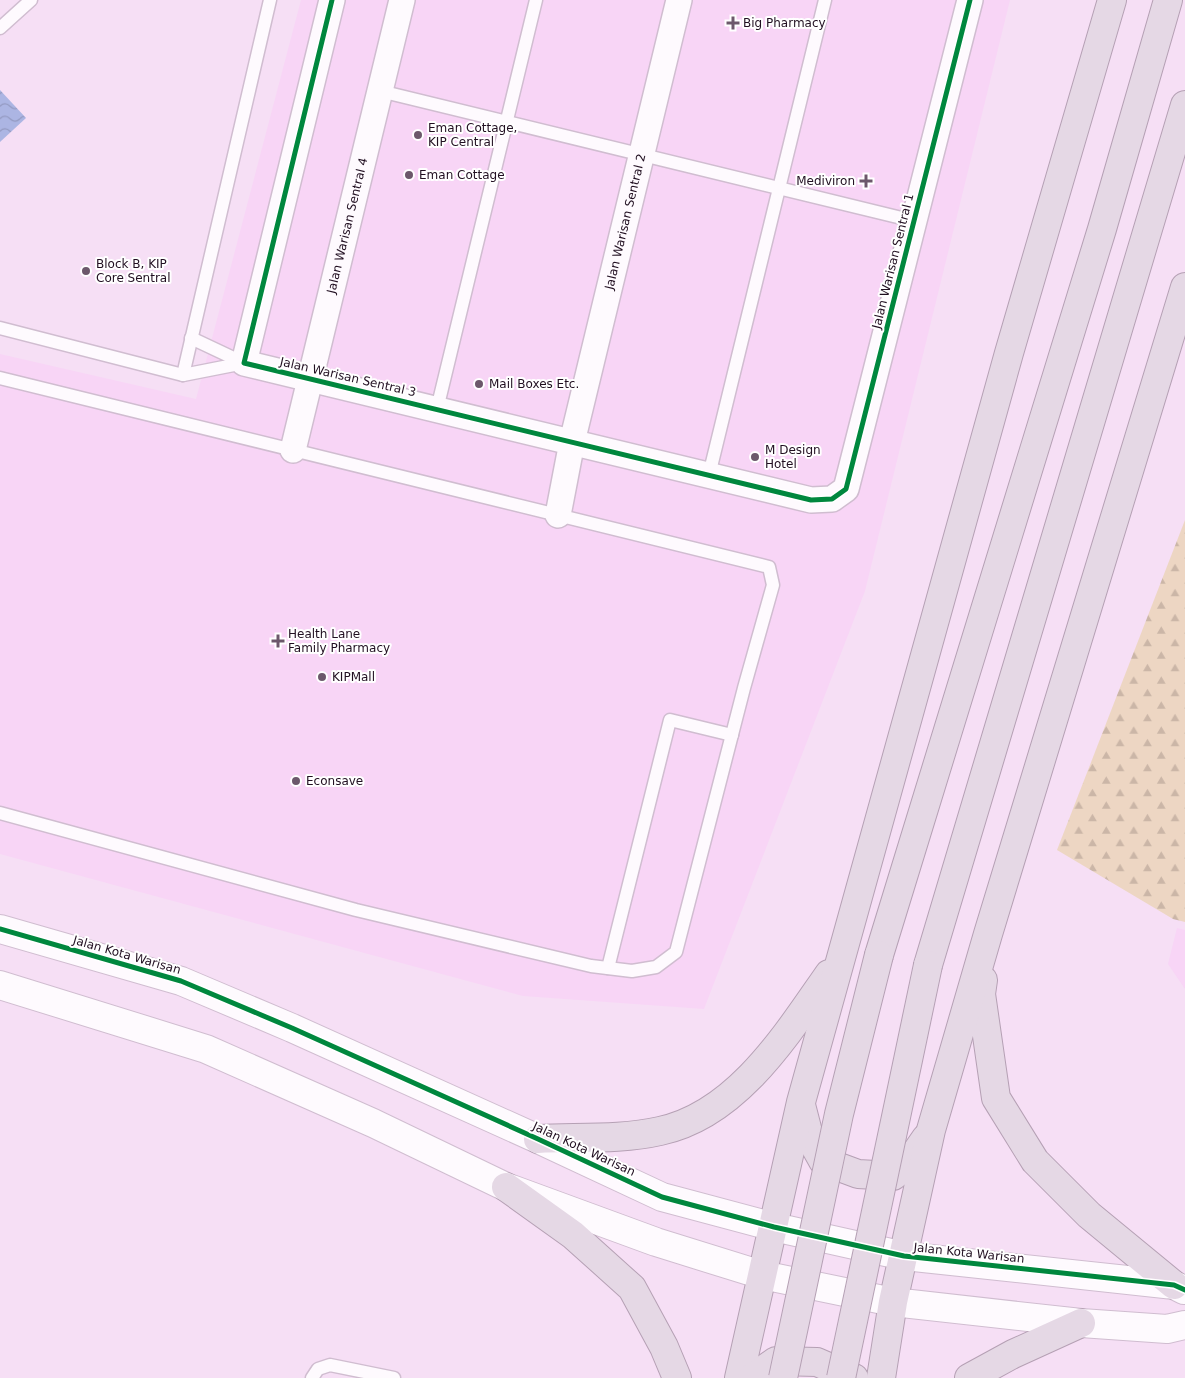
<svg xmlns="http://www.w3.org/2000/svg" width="1185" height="1378" font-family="'DejaVu Sans',sans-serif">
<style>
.built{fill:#f8d5f6}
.forest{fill:url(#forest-firs)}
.water{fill:url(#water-waves)}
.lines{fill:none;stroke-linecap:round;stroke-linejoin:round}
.lane-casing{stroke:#d0bdd0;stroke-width:15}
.street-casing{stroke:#d0bdd0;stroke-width:28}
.secondary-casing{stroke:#d0bdd0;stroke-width:30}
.highway-casing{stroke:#b5a0b4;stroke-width:30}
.lane{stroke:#fefafe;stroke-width:12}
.street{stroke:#fefafe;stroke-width:25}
.secondary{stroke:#fefafe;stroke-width:28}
.highway{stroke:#e5d8e5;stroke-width:28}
.highway-bridge-casing{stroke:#b5a0b4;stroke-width:30;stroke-linecap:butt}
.highway-bridge{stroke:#e5d8e5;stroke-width:28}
.cycleway-casing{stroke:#fff;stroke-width:8}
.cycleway{stroke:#00873e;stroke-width:5}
.poi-dot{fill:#6c586b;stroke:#fff;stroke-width:2}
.labels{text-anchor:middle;stroke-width:4;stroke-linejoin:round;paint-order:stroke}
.poi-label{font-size:12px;fill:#210f21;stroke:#fff;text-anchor:start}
.street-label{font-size:12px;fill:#210f21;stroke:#fff}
</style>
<defs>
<pattern id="forest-firs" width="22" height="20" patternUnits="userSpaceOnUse" patternTransform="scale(1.25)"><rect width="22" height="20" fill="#edd6c3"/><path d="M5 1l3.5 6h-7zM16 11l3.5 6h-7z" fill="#cbb6a7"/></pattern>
<pattern id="water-waves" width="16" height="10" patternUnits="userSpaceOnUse" patternTransform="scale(1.25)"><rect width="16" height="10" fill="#acb5e3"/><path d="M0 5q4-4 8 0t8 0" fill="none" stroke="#949ac2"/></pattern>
</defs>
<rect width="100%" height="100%" fill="#f6dff5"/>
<!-- built -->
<g class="built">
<path d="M301,0H1010L865,591L704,1009L523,996L0,854V354L196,399Z"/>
<path d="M1177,928L1185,930V989L1168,964Z"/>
</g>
<!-- forest -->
<path class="forest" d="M1185,520V922L1173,919L1057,850Z"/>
<!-- water -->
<path class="water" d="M0,90L26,118L0,142Z"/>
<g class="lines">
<!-- lane casing -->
<g class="lane-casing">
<g id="lane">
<path d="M0,28L31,0"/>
<path d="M380,91L914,221"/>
<path d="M0,328L183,375L244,363"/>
<path d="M191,338L244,363"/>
<path d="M183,375L270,0"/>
<path d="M0,378L769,567L773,585L744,688L676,952L656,967L632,971L591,966L356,910L0,813"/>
<path d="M437,409L536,0"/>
<path d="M709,475L825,0"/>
<path d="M608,968L670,720L732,735"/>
<path d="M312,1378L318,1369L330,1365L394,1378"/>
</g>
</g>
<!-- street casing -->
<g class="street-casing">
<g id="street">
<path d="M332,0L244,363L811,500L832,499L846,489L970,0"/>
<path id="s1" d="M293,450L402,0"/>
<path id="s2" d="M558,515L572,442L679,0"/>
</g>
</g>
<!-- secondary casing -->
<g class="secondary-casing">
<g id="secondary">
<path d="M0,929L181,981L292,1028L538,1139L662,1197L774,1227L904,1256L1174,1285L1184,1290"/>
<path d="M0,985L206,1049L373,1123L506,1187L656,1242L762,1275L893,1302L1081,1323L1167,1329L1185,1325"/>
</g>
</g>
<!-- highway casing -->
<g class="highway-casing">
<g id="highway">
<path d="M879,955L1102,229L1168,0"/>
<path d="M928,965L1185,105"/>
<path d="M983,980L981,994L996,1098L1035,1161L1089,1215L1174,1285"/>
<path d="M801,1105L809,1136L823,1161L858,1174L893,1176L908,1164L926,1138"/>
<path d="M538,1139C578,1137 621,1140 660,1131C737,1115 787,1034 829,974"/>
<path d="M506,1187L573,1235L632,1288L664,1347L677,1378"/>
<path d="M739,1378L801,1102L1009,353L1112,0"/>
<path d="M752,1378L776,1361L817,1362L854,1378"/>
<path d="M881,1378L893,1302L931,1130L988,934L1185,287"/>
<path d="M969,1378L1013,1354L1081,1323"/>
</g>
</g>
<!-- lane -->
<use href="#lane" class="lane"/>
<!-- street -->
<use href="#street" class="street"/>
<!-- secondary -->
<use href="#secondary" class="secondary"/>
<!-- highway -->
<use href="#highway" class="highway"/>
<!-- highway-bridge casing -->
<g class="highway-bridge-casing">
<g id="highway-bridge">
<path d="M783,1378L839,1114L879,955"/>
<path d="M841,1378L928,965"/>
</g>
</g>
<!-- highway-bridge -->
<use href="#highway-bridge" class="highway-bridge"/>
<!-- cycleway casing -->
<g class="cycleway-casing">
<g id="cycleway">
<path d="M332,0L244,363L811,500L832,499L846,489L970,0"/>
<path d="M0,929L181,981L292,1028L538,1139L662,1197L774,1227L904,1256L1174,1285L1185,1290"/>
</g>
</g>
<!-- cycleway -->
<use href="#cycleway" class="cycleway"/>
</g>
<!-- markers -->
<g class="poi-dot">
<path d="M730.5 15.5h5v5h5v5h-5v5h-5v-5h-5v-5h5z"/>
<circle cx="418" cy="135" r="5"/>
<circle cx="409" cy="175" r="5"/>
<path d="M863.5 173.5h5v5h5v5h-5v5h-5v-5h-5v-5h5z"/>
<circle cx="86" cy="271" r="5"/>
<circle cx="479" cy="384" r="5"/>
<circle cx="755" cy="457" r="5"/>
<path d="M275.5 633.5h5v5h5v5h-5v5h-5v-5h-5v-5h5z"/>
<circle cx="322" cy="677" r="5"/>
<circle cx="296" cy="781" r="5"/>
</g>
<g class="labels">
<!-- poi labels -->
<g class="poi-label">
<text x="743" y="27">Big Pharmacy</text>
<text x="428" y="132">Eman Cottage,<tspan x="428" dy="14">KIP Central</tspan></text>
<text x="419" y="179">Eman Cottage</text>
<text x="855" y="185" text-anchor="end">Mediviron</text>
<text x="96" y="268">Block B, KIP<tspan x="96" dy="14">Core Sentral</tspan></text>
<text x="489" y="388">Mail Boxes Etc.</text>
<text x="765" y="454">M Design<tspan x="765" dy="14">Hotel</tspan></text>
<text x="288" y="638">Health Lane<tspan x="288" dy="14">Family Pharmacy</tspan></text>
<text x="332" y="681">KIPMall</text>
<text x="306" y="785">Econsave</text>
</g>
<!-- street labels -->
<g class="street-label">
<text dy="4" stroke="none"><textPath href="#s2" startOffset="301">Jalan Warisan Sentral 2</textPath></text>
<text dy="4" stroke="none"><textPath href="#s1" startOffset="231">Jalan Warisan Sentral 4</textPath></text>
<text transform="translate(893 261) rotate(-76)" y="4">Jalan Warisan Sentral 1</text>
<text transform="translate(348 377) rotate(13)" y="4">Jalan Warisan Sentral 3</text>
<text transform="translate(127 955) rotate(16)" y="4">Jalan Kota Warisan</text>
<text transform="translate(584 1149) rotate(25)" y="4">Jalan Kota Warisan</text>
<text transform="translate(969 1253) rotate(6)" y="4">Jalan Kota Warisan</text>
</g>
</g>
</svg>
